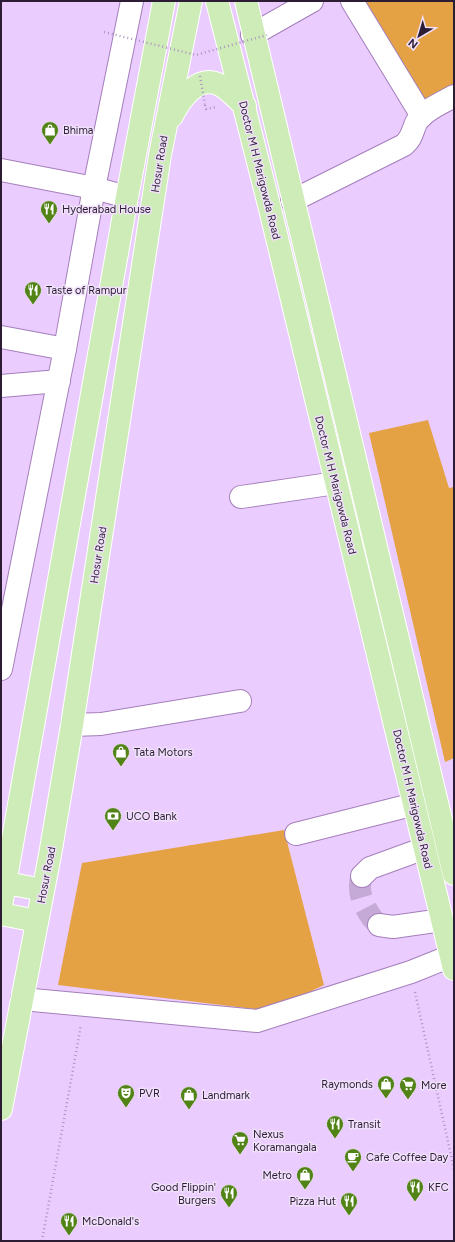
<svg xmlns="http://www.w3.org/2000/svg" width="455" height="1242" font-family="Figtree,sans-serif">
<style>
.green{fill:#e5a244}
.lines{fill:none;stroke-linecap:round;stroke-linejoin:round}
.minor-tunnel{stroke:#c5a9d7;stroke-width:22;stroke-dasharray:22 11;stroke-linecap:butt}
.minor-casing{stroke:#a47fbb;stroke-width:24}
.major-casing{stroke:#fff;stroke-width:24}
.path{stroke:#ae94bf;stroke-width:2.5;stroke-dasharray:1 3;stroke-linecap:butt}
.minor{stroke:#fff;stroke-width:22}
.major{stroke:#ceecb7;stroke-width:22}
.path-bridge{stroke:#ae94bf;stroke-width:2.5;stroke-dasharray:1 3;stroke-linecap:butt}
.labels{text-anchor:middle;stroke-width:3;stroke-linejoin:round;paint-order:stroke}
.poi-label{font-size:11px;fill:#2c1d35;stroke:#f0e0fa;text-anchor:start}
.street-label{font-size:11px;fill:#2c1d35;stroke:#f0e0fa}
</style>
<rect width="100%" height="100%" fill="#ebccff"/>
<!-- green -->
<g class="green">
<path d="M363,1H454V84L422,102Z"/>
<path d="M428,420L449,488L454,487V758L445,762L369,433Z"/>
<path d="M284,830L324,985L270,1011L58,985L82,863Z"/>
</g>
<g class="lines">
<!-- minor-tunnel -->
<path class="minor-tunnel" d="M362,876C355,892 367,915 379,925"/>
<!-- minor casing -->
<g class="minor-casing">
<g id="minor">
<path d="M352,1L422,116"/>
<path d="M252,35L312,1"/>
<path d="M1,170L94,188L127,197"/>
<path d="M292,201L404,145C412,138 412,132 416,123C422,111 442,103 454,96"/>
<path d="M1,337L65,349"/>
<path d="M1,386L59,381"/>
<path d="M241,497L336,483"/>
<path d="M1,669L65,349L94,188L132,1"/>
<path d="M72,725L101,724L240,701"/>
<path d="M296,834L415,804"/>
<path d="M362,876L370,868L425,848"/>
<path d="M379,925L393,927L442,920"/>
<path d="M22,999L257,1021L411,972L451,956"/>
</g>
</g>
<!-- major casing -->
<g class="major-casing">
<g id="major">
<path d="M217,1L269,205L454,969"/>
<path d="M246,1L454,874"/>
<path d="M172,116C180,100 197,75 218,84C228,88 237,99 245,106"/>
<path d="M1,882L43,890"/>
<path d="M1,906L127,197L164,1"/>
<path d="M1,914L37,921"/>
<path d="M1,1109L50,855L72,725L160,155L191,1"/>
</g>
</g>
<!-- path -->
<g class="path">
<path d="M205,105L206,109L216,107"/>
<path d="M415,992L454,1169"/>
<path d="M42,1241L81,1025"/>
</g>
<!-- minor -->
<use href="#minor" class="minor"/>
<!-- major -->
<use href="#major" class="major"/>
<!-- path-bridge -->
<g class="path-bridge">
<path d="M104,32L196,55L267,35"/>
<path d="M200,76L205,105"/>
</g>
</g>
<!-- icons -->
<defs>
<g id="shop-pin" transform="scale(0.9)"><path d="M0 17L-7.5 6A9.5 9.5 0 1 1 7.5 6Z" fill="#518317" stroke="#f0e0fa"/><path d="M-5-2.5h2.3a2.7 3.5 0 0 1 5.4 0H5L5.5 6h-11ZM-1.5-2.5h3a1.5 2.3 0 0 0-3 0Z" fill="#fff"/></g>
<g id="restaurant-pin" transform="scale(0.9)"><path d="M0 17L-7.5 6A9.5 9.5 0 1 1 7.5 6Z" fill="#518317" stroke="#f0e0fa"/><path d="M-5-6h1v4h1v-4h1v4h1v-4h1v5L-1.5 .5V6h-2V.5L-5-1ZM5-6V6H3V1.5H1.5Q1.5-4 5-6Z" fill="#fff"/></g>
<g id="bank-pin" transform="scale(0.9)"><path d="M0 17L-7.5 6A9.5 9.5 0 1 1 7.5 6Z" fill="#518317" stroke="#f0e0fa"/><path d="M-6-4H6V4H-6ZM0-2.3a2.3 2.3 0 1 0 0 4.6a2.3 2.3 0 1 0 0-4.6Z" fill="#fff"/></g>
<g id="supermarket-pin" transform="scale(0.9)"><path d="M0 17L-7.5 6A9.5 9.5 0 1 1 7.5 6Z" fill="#518317" stroke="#f0e0fa"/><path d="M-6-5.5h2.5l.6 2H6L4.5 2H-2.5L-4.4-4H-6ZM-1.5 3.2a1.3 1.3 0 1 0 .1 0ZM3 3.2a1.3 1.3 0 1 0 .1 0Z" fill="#fff"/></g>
<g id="theatre-pin" transform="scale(0.9)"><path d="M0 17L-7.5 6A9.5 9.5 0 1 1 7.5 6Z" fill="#518317" stroke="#f0e0fa"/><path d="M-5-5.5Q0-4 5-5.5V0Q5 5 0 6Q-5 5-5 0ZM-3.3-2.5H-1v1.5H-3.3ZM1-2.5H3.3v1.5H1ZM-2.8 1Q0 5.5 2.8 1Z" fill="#fff"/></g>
<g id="cafe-pin" transform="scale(0.9)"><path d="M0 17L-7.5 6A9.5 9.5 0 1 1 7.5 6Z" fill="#518317" stroke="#f0e0fa"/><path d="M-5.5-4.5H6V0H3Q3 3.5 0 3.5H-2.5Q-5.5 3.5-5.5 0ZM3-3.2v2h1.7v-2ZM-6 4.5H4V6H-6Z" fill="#fff"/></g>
</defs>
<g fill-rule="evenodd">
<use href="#shop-pin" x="50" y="130"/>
<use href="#restaurant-pin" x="49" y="209"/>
<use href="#restaurant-pin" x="33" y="290"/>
<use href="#shop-pin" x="121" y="752"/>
<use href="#bank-pin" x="113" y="816"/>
<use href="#shop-pin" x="386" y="1084"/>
<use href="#supermarket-pin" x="408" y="1085"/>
<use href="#theatre-pin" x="126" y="1093"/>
<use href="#shop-pin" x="189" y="1095"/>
<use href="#restaurant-pin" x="335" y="1124"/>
<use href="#supermarket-pin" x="240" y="1140"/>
<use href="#cafe-pin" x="353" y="1157"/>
<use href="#shop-pin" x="305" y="1175"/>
<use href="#restaurant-pin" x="415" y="1187"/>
<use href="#restaurant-pin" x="229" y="1193"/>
<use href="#restaurant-pin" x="349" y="1201"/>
<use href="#restaurant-pin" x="69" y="1221"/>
</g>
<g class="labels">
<!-- poi labels -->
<g class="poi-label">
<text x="63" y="134">Bhima</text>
<text x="62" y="213">Hyderabad House</text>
<text x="46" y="294">Taste of Rampur</text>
<text x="134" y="756">Tata Motors</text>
<text x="126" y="820">UCO Bank</text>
<text x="373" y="1088" text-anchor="end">Raymonds</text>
<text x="421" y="1089">More</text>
<text x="139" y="1097">PVR</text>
<text x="202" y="1099">Landmark</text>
<text x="348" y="1128">Transit</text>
<text x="253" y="1138">Nexus<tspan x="253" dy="13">Koramangala</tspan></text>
<text x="366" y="1161">Cafe Coffee Day</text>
<text x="292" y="1179" text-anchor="end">Metro</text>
<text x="216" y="1191" text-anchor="end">Good Flippin'<tspan x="216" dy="13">Burgers</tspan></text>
<text x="428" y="1191">KFC</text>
<text x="336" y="1205" text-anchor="end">Pizza Hut</text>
<text x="82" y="1225">McDonald's</text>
</g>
<!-- street labels -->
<g class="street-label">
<text transform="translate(159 164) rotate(-81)" y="4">Hosur Road</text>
<text transform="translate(260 170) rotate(76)" y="4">Doctor M H Marigowda Road</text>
<text transform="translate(336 485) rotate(76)" y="4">Doctor M H Marigowda Road</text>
<text transform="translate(98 555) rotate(-81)" y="4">Hosur Road</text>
<text transform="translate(413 799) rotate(77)" y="4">Doctor M H Marigowda Road</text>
<text transform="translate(46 875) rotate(-79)" y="4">Hosur Road</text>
</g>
</g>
<!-- border -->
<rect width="455" height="1242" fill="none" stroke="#2c1d35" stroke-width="4"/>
<!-- north arrow -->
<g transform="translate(419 36) rotate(218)" stroke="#f0e0fa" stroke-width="3" paint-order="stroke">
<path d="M0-3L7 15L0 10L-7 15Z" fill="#2c1d35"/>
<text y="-6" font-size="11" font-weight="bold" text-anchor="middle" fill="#2c1d35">N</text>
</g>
</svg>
